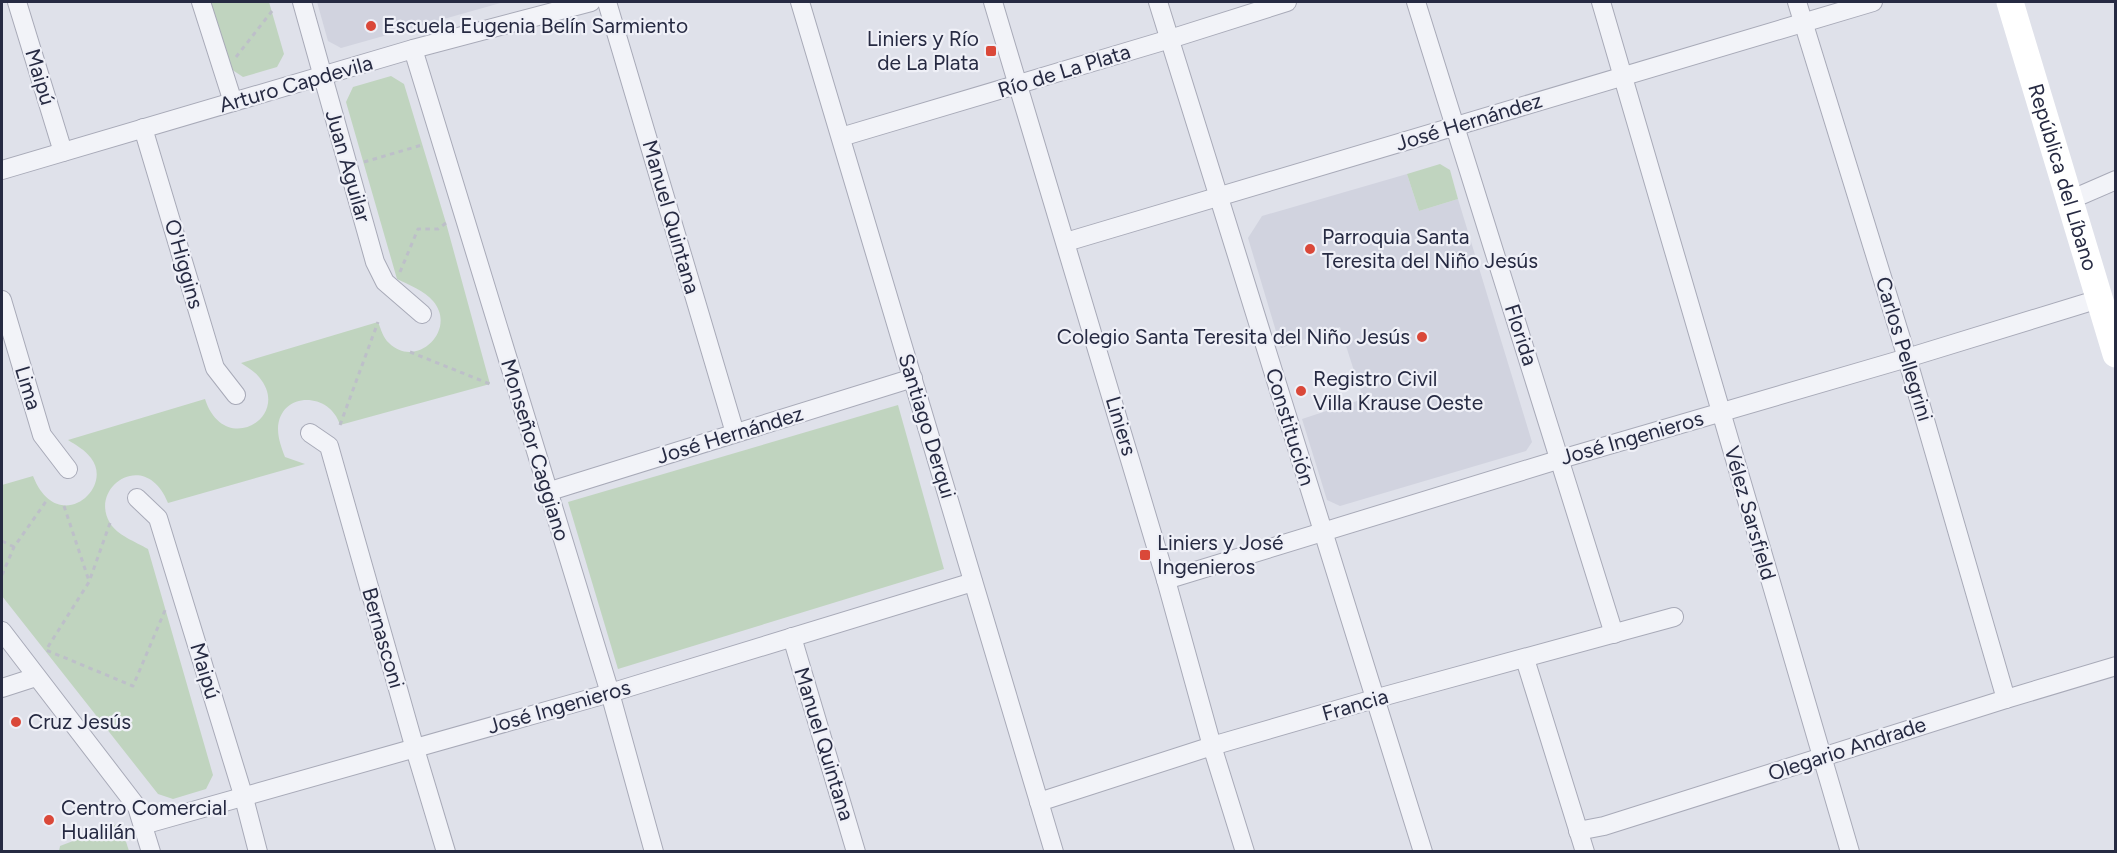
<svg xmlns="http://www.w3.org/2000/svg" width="2117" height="853" font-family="Figtree,sans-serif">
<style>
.built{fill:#d1d3df}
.green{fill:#c0d4bf}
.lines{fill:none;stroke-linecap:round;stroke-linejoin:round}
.street-casing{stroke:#a8aab8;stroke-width:20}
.path{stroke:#bdbfc9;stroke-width:3;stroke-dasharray:4.5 4.5;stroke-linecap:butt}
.street{stroke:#f2f3f8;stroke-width:18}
.secondary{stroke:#fff;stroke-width:27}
.poi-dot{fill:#da4839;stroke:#eff0f7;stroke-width:2}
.labels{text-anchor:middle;stroke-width:4.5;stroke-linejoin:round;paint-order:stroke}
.poi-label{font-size:21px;fill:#262a42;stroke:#eff0f7;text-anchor:start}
.street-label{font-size:21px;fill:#262a42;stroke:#eff0f7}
</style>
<rect width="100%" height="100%" fill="#dfe1ea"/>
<!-- built -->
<g class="built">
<path d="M317,2H504L341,48L328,41Z"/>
<path d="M1407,174L1419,211L1458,199L1532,442L1526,451L1340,506L1327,500L1302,419L1363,399L1340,327L1281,348L1248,238L1262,216Z"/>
</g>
<!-- green -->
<g class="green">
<path d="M209,2H269L284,54L277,67L243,77L228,67Z"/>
<path d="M391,76L404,84L446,223L490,384L340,425C330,391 279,391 278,429C278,439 282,449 285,457L305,464L168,503C146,447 88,487 110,523C117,535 136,542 148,549L213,775L206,789L173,799L158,794L2,596V485L33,476C57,537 115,489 91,458C85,450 76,445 68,440L205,399C224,458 293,417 259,377C254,371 247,367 241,363L378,322C381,329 383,338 389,343C416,370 458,330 433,301C425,291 409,285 397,279L346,102L353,87Z"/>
<path d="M1440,164L1450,170L1458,199L1419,211L1407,174Z"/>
<path d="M898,405L944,569L618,669L568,502Z"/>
<path d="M120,823L129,851H59L60,846Z"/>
</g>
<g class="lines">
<!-- street casing -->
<g class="street-casing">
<g id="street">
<path d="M17,2L63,152"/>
<path d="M201,2L233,102"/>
<path d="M302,2L375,262L385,282L422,314"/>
<path d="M607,2L735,433"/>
<path d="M800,2L1054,852"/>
<path d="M993,2L1166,580L1212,746L1245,852"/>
<path d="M1158,2L1423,852"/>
<path d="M1416,2L1614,634"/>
<path d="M1601,2L1850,852"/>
<path d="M1797,2L1907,358L2006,699"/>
<path d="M413,49L610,693L654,852"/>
<path d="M143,128L215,368L236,395"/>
<path d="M841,137L1170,39L1287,2"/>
<path d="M2,170L413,49L591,2"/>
<path d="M2070,200L2116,180"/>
<path d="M1066,242L1873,2"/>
<path d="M2,300L42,435L68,469"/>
<path d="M310,433L329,446L415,749L446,852"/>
<path d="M547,492L913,378"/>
<path d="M137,498L158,518L244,798L258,852"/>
<path d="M1166,580L1561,459L1907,358L2099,299"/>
<path d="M2,631L137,807L151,852"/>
<path d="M792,637L856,852"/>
<path d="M1525,659L1585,852"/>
<path d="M2,688L36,677"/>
<path d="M1039,802L1212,746L1374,699L1674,617"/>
<path d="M143,825L610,693L973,582"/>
<path d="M1578,831L1604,826L2006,699L2116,666"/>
</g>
</g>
<!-- path -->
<g class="path">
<path d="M236,57L272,11"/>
<path d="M364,162L422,145"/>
<path d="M400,272L418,229H438L446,223"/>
<path d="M410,352L490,384"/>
<path d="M340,425L378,322"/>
<path d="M64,506L89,581"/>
<path d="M110,523L89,582L46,650L133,686L166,608"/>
<path d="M2,541L14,547"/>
<path d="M2,575L14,547L47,500"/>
</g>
<!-- street -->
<use href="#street" class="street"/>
<!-- secondary -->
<path class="secondary" id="s1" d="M2010,2L2116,354"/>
</g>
<!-- markers -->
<g class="poi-dot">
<circle cx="371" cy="26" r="6"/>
<rect x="985" y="45" width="12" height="12" rx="3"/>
<circle cx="1310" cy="249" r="6"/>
<circle cx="1422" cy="337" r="6"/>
<circle cx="1301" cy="391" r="6"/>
<rect x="1139" y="549" width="12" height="12" rx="3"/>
<circle cx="16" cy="722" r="6"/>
<circle cx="49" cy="820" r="6"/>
</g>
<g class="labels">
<!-- poi labels -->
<g class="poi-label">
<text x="383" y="33">Escuela Eugenia Belín Sarmiento</text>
<text x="979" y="46" text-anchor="end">Liniers y Río<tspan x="979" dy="24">de La Plata</tspan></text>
<text x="1322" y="244">Parroquia Santa<tspan x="1322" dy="24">Teresita del Niño Jesús</tspan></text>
<text x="1410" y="344" text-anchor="end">Colegio Santa Teresita del Niño Jesús</text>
<text x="1313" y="386">Registro Civil<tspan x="1313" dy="24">Villa Krause Oeste</tspan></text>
<text x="1157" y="550">Liniers y José<tspan x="1157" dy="24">Ingenieros</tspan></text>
<text x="28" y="729">Cruz Jesús</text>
<text x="61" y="815">Centro Comercial<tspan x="61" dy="24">Hualilán</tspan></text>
</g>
<!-- street labels -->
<g class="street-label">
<text transform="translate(1064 71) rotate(-17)" y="7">Río de La Plata</text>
<text transform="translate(40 77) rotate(73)" y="7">Maipú</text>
<text transform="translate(296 84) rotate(-16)" y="7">Arturo Capdevila</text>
<text transform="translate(1469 122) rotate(-17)" y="7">José Hernández</text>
<text transform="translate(348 166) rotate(74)" y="7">Juan Aguilar</text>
<text dy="7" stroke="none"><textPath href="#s1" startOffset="183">República del Líbano</textPath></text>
<text transform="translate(671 217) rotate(74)" y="7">Manuel Quintana</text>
<text transform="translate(184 264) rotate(74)" y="7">O'Higgins</text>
<text transform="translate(1521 335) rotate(72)" y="7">Florida</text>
<text transform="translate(1904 349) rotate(73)" y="7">Carlos Pellegrini</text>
<text transform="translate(28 388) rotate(73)" y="7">Lima</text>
<text transform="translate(927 426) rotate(73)" y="7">Santiago Derqui</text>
<text transform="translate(1121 426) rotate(73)" y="7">Liniers</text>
<text transform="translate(1290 427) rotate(73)" y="7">Constitución</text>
<text transform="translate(730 435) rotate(-17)" y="7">José Hernández</text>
<text transform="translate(1632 438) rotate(-16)" y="7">José Ingenieros</text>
<text transform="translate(535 450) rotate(73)" y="7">Monseñor Caggiano</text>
<text transform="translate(1750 513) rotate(74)" y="7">Vélez Sarsfield</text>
<text transform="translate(383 638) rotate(74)" y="7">Bernasconi</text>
<text transform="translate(205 671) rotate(73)" y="7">Maipú</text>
<text transform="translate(1355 705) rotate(-16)" y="7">Francia</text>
<text transform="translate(559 707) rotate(-16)" y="7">José Ingenieros</text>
<text transform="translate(824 744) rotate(73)" y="7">Manuel Quintana</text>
<text transform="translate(1847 749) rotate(-18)" y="7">Olegario Andrade</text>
</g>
</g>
<!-- border -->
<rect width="2117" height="853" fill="none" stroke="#262a42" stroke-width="6"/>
</svg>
